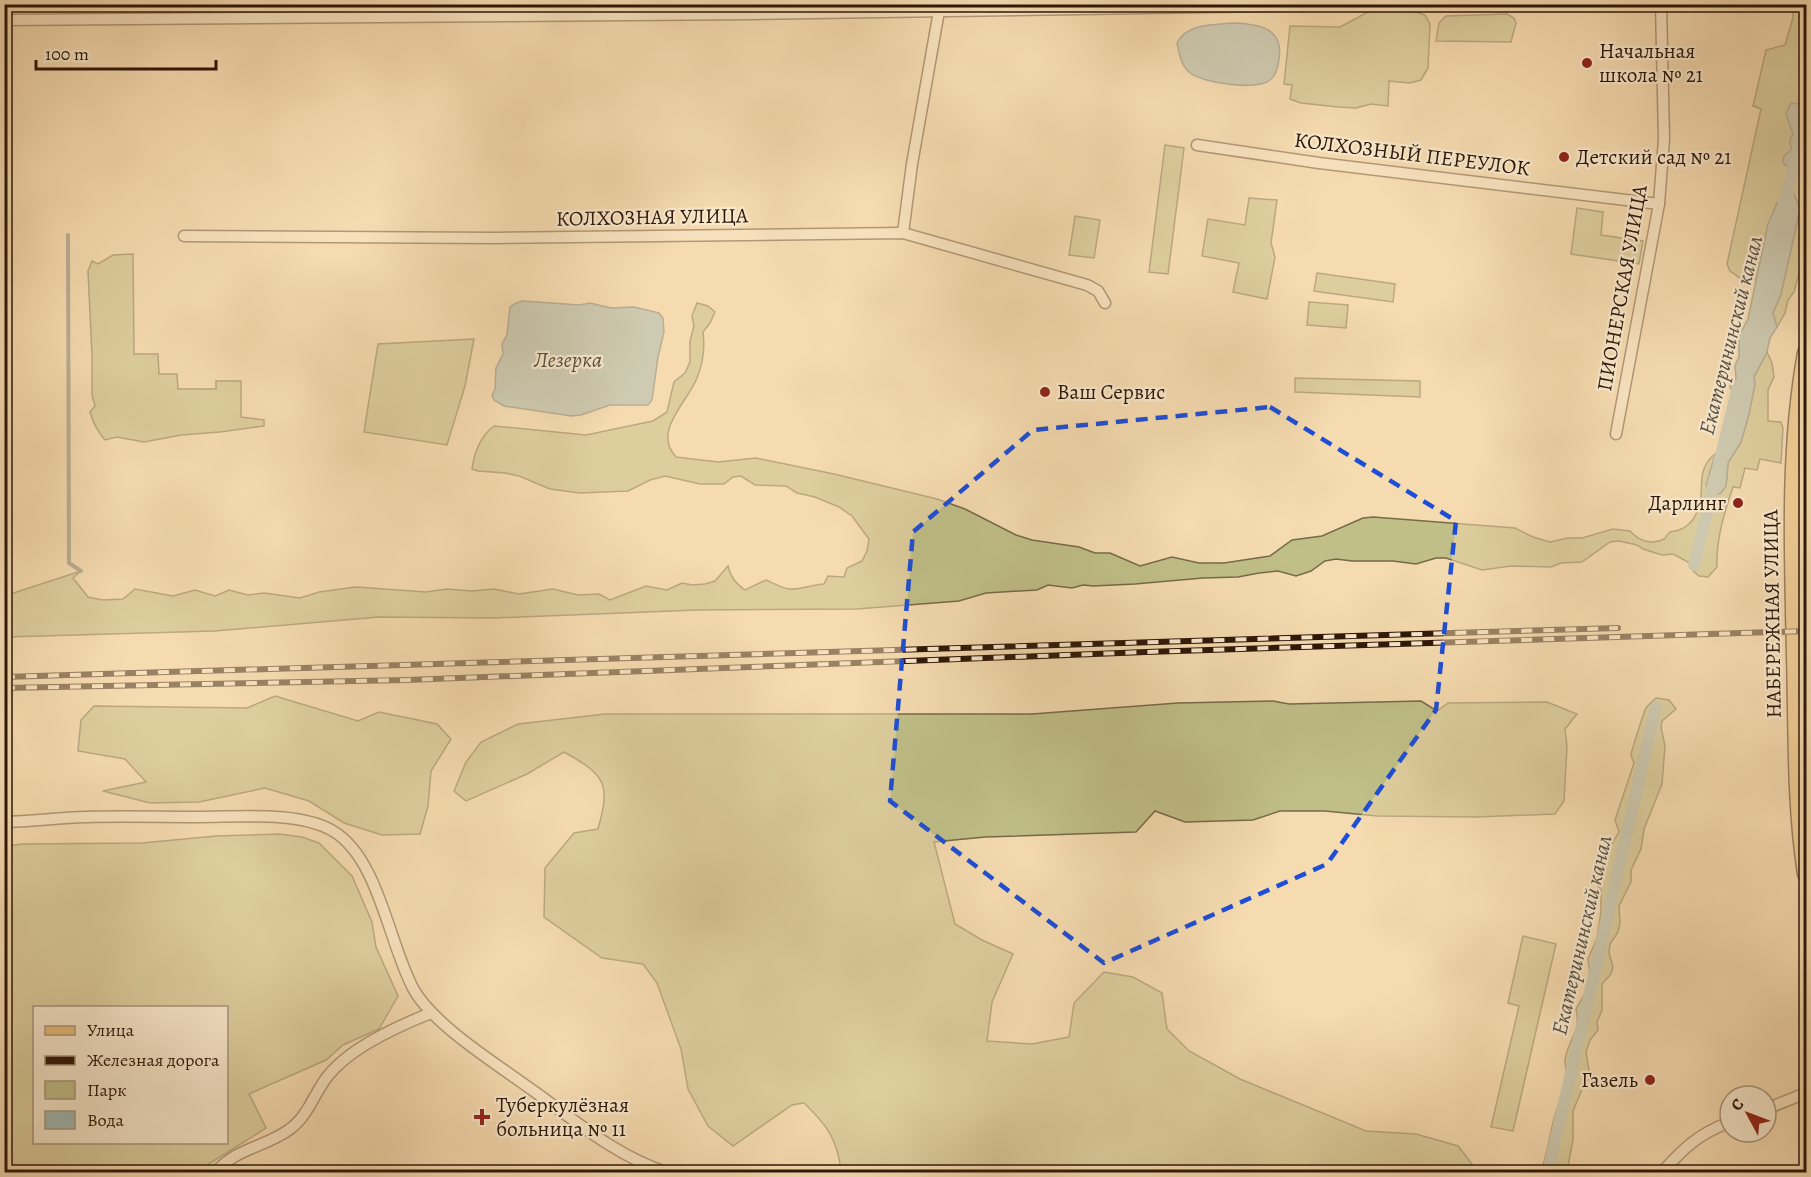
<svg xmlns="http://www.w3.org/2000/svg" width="1811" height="1177" font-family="Alegreya,serif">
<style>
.green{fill:#c0bf88;stroke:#776a48;stroke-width:1.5;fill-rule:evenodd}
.water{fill:#9fb9b4;stroke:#72786f;stroke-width:1.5}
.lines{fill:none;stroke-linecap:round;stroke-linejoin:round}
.stream{stroke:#72786f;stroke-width:4}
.canal{stroke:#9fb9b4;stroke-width:12}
.minor-casing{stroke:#604731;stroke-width:13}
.primary-casing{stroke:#2e1607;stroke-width:19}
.minor{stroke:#f8e8cc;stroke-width:10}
.primary{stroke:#eabe78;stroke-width:16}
.rail-casing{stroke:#2e1607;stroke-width:6}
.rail{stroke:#f8e8cc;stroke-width:4;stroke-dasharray:11;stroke-linecap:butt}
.marked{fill:none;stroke:#1d4ed8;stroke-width:4.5;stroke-dasharray:12 8;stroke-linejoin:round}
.poi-dot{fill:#8f2418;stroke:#f8e8cc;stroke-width:2}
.labels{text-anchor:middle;stroke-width:4.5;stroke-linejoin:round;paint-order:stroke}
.poi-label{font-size:21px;fill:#2e1607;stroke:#f8e8cc;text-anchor:start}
.street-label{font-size:21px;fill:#2e1607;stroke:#f8e8cc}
.water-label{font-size:22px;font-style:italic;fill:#564f44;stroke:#f8e8cc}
</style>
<rect width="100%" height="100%" fill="#f5dbb0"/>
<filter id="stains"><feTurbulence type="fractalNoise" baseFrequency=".00333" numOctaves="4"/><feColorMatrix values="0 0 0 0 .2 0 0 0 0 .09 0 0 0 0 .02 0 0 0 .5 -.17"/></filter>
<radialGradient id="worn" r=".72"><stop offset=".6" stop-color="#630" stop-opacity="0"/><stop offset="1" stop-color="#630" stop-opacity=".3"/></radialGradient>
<!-- green -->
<g class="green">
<path d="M1793,5H1806V244L1801,254L1802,262L1794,292L1788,300L1785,313L1777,327L1773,313L1781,294L1800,209L1789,191V204L1783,206L1777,203C1766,228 1763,253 1756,279L1747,283L1730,271L1727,264L1761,109L1753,106L1766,50L1785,45L1793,18Z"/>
<path d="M1390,11L1416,12L1425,15L1430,24L1428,68L1421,80L1410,83L1389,81L1388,106L1371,104L1356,108L1338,107L1301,103L1290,99L1292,85L1284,84L1290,26L1340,27L1368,12Z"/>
<path d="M1507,14L1514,18L1516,23L1511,42L1436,41L1439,23L1446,16Z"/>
<path d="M1165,145L1184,148L1168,274L1149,272Z"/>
<path d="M1249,198L1277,200L1271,243L1275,257L1267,299L1233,292L1239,263L1202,256L1208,219L1245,225Z"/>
<path d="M1577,208L1603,212L1601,235L1643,241L1639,264L1571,254Z"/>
<path d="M1075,216L1100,220L1094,258L1069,255Z"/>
<path d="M133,254L134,354H158L159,374H177L178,389H216V381H241V417L264,420V426L220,432L181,435L144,442L117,437L105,440C97,431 93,423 90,412L95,406L92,395V355L88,271L92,261L98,264L113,255Z"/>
<path d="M1317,273L1395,284L1393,302L1314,291Z"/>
<path d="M1309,302L1348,305L1346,328L1307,325Z"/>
<path d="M697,303L708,306L715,312L710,323L703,332C705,347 703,363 697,378C687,403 652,431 676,457L718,462L756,458L834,474L937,499L965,509L1016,535L1032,540L1079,547L1095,553H1110L1140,566L1172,557L1199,563H1224L1270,556L1292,540L1322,536L1363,518L1373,517L1515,528L1533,537L1550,542L1568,538H1582L1613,529L1630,531C1638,540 1651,546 1664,539C1666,538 1667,534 1670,532C1673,531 1677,531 1679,530C1687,527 1693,521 1696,514C1709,490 1690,471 1720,450L1714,458L1726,486L1728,463L1741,442L1749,414L1755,384L1754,377L1767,352L1772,363L1774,377L1768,390V421L1781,422L1783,428L1781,463L1760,459L1757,470L1745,468L1740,488L1733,487C1724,514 1716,539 1717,567L1708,577L1699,576L1693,571L1688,562L1673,554L1662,555L1643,549L1637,545L1619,541L1610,542L1582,562L1561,563L1551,567L1511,566L1482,570L1446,558H1436L1416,564L1393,561H1352L1336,559L1325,561L1311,571L1296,576L1278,571L1259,573L1238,577L1203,578L1135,584L1093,586L1083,585L1072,588L1048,585L1037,590L986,593L959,601L857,609L697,610L494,618L379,617L215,631L6,637L4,635V596L81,571L73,578L88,597L103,600L123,599L135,589L173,596L195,590L215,596L229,590L248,595L264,593L300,598L319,592L356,587L426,592L447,589L472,591L494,589L519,594L553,589L578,595L599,594L610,600L646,586L667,590L682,583L692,585L705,584L715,581L728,566C731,577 735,583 745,590L766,580C773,583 782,588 789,589C800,590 812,585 824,584L828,576L844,577L847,568L862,561L867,551L869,539L852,516L839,507L815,497L797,493L786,486L755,485L741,476L733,477L724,484H700L665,476L650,480L628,491L580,493L550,489L519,476L505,473L478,471L472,469C474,453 481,435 494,426L586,435L653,421L667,412L674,382L685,373L690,362V341L694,326L692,316Z"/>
<path d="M474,339L465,386L447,445L364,432L378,344Z"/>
<path d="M1295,378L1420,381V397L1295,392Z"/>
<path d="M275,696L358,721L379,712L437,724L451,739L431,771L428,806L420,834L382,835L344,823L309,801L265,788L199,802L150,803L103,791L146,782L125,759L78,751L81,720L94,706L247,708Z"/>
<path d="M1656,698L1669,700L1676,709L1662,721L1661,727L1665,746L1662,784L1644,829L1641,849L1631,870V882L1619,906L1620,923L1618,932L1610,944L1609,953L1613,967L1611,974L1602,984V1010L1597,1022L1598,1030L1590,1040L1586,1052L1590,1077L1583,1087L1573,1111V1140L1568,1166L1603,1167L1633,1172H1540C1548,1156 1549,1136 1554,1119C1558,1104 1565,1090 1567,1075C1567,1070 1565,1066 1565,1061C1567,1040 1582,1032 1576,1009L1587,990L1590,976L1588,959L1597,938L1601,911V891L1597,884L1605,855L1619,832L1615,820L1634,763C1633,760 1631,757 1631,754C1632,750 1644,711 1646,708C1648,705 1653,701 1656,698Z"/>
<path d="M1273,701L1289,704L1421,701L1437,711L1448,703L1547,702L1577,714L1565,729L1567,746L1564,801L1555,814L1476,817L1377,816L1325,811H1280L1253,820L1185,822L1155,811L1136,832L985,837L934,842L955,924L982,940L1013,954L992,1002L987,1041L1032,1044L1069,1037L1074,1003L1104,972L1133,977L1162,993L1167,1029L1189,1051L1240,1079L1366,1131L1416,1134L1458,1146L1478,1172H841C838,1140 827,1125 804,1103L792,1105L733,1146L708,1126L688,1089L681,1049L657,983L643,964L602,958L544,917L545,868L574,833L598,829C611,783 605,775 564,752L527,774L466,801L454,791L466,762L481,742L518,724L605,714H1032L1178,703Z"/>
<path d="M279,834L302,837L319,843L352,876L372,922L376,947L398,996L379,1029L343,1045L326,1060L249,1094L266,1128L196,1172H5V846L23,844L142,843L216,836ZM34,1008H226V1142H34Z"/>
<path d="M1523,936L1556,944L1513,1131L1491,1127L1519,1006L1508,1003Z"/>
</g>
<!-- water -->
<g class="water">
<path d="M1234,23C1259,24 1284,28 1279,59C1278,67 1276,76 1270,80C1257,91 1201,83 1189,72C1181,65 1179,53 1177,43C1187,23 1214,25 1234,23Z"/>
<path d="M1806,99V161L1803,168L1797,170L1790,166L1785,165L1783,161L1784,156L1791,150L1790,139L1793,134L1786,114L1791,103L1799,104Z"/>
<path d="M1788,190L1794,194L1800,209L1781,294L1773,313L1777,327L1770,338L1767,352L1754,377L1755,384L1749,414L1741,442L1728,463L1726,486L1721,493L1715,495L1709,491L1706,485L1714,458L1725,446L1730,430V422L1736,404L1730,386L1736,378L1735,366L1739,357V336L1748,319L1768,224L1777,203L1783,206L1789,204Z"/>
<path d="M523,301L579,305L590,303L611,308L634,307L659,313L663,318L664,332L658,357L652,400L648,405H610L581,415L571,416L504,406L494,400L492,395L495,389L496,368L503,354L502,344L507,335L510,307L516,303Z"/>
</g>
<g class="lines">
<!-- stream -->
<path class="stream" d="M68,235L69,563L81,571"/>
<!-- canal -->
<g class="canal">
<path d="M1780,221L1797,154"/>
<path d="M1719,463L1738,387"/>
<path d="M1694,565L1715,480"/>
<path d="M1548,1172L1656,707"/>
</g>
<!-- minor casing -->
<g class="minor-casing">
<g id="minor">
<path d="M4,20L752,14L1409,4"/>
<path d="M1197,145L1319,163L1659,204"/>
<path d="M903,233L912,164L939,11"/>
<path d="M184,236L496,238L903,233L1087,285L1098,291L1105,303"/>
<path d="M1616,434L1659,204L1664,139L1661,4"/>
<path d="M4,822C32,821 59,818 86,817C124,816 162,817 199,817C238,817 299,811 333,831C379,858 389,945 414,990C434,1025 495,1063 528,1087C571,1117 615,1156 666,1172"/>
<path d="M1766,1109L1806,1093"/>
<path d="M216,1172C236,1148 266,1147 290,1129C308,1116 314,1094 327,1077C349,1048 398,1026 431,1013"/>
<path d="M1662,1172C1684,1148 1698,1134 1730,1122"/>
</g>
</g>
<!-- primary casing -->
<g class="primary-casing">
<path id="primary" d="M1806,353C1788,454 1793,554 1795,656C1797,729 1795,803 1806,874"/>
</g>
<!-- minor -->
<use href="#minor" class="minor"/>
<!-- primary -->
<use href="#primary" class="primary"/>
<!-- rail casing -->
<g class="rail-casing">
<g id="rail">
<path d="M4,677L1618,628"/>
<path d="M4,688L407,680L1146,652L1806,631"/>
</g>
</g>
<!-- rail -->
<use href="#rail" class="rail"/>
</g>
<!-- marked area -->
<path d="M0 0H1811V1177H0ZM1270,407L1456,521L1436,710L1327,864L1104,963L890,801L913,532L1033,430Z" fill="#f5dbb0" fill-opacity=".55" fill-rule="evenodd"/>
<path class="marked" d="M1270,407L1456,521L1436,710L1327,864L1104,963L890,801L913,532L1033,430Z"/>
<!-- markers -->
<g class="poi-dot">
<circle cx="1587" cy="63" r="6"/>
<circle cx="1564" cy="157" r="6"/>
<circle cx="1045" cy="392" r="6"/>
<circle cx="1738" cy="503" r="6"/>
<circle cx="1650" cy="1080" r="6"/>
<path d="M479 1108h6v6h6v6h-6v6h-6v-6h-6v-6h6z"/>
</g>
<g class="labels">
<!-- poi labels -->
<g class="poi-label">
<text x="1599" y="58">Начальная<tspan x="1599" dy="24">школа № 21</tspan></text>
<text x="1576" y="164">Детский сад № 21</text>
<text x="1057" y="399">Ваш Сервис</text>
<text x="1726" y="510" text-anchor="end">Дарлинг</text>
<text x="1638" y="1087" text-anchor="end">Газель</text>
<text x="496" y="1112">Туберкулёзная<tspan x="496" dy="24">больница № 11</tspan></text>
</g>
<!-- street labels -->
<g class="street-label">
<text transform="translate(1412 154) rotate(7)" y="7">КОЛХОЗНЫЙ ПЕРЕУЛОК</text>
<text transform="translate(652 217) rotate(-1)" y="7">КОЛХОЗНАЯ УЛИЦА</text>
<text transform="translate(1622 288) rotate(-80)" y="7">ПИОНЕРСКАЯ УЛИЦА</text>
<text transform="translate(1772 614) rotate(-91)" y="7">НАБЕРЕЖНАЯ УЛИЦА</text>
</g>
<!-- water labels -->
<g class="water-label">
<text transform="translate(1730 335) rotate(-76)" y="8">Екатерининский канал</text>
<text x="568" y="367">Лезерка</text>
<text transform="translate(1581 935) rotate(-77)" y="8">Екатерининский канал</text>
</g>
</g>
<!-- margin -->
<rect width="1811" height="1177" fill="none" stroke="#f5dbb0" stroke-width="24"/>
<rect x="6" y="6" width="1799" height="1165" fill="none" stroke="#2e1607" stroke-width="3"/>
<rect x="12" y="12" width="1787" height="1153" fill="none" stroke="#2e1607" stroke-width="1.5"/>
<!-- legend -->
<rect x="33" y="1006" width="195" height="138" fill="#f8e8cc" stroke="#a7947d" stroke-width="1.5"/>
<rect x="45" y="1026" width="30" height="9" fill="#eabe78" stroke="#a7947d" stroke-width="1.5"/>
<text x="87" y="1036" font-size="18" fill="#2e1607">Улица</text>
<rect x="45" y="1056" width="30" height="9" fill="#2e1607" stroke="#a7947d" stroke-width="1.5"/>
<text x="87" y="1066" font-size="18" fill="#2e1607">Железная дорога</text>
<rect x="45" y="1081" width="30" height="18" fill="#c0bf88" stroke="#a7947d" stroke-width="1.5"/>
<text x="87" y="1096" font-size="18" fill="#2e1607">Парк</text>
<rect x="45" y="1111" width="30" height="18" fill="#9fb9b4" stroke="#a7947d" stroke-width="1.5"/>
<text x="87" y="1126" font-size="18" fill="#2e1607">Вода</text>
<!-- north arrow -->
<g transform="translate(1748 1114) rotate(311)"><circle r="28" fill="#f8e8cc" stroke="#a7947d" stroke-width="1.5"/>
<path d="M0-4.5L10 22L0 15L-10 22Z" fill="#8f2418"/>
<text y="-9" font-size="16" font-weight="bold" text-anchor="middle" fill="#2e1607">С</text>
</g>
<!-- scale -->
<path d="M36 60v9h180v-9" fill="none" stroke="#2e1607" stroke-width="3"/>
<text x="45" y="60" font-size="18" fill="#2e1607" stroke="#f8e8cc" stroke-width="4.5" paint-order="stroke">100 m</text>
<rect width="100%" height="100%" filter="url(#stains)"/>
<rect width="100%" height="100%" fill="url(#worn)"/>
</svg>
